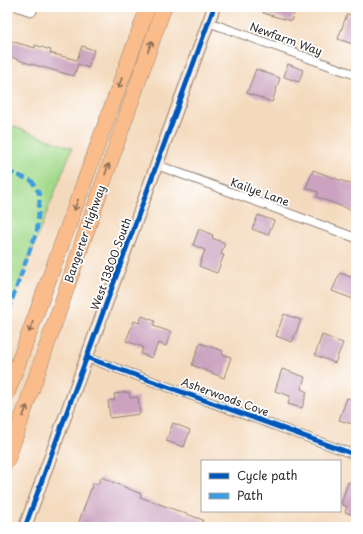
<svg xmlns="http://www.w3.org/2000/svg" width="363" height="534" font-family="'Playpen Sans',sans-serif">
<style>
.green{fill:#a2da8b;stroke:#66825b}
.building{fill:#cba3c0}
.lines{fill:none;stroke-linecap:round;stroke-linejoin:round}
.street-casing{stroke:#908274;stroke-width:10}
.secondary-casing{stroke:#908274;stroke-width:14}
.highway-casing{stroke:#908274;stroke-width:16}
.street{stroke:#fff;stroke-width:8}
.secondary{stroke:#fde4d1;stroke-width:12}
.highway{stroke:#fabc8b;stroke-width:15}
.quiet{stroke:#3d9ce1;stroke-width:4;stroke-dasharray:8 4;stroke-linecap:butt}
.cycleway-casing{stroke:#fff;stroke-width:8}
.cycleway{stroke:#0057b8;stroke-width:5}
.oneway{stroke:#886c56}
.labels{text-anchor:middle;stroke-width:3.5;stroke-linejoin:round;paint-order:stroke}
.street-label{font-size:11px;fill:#2b2b2b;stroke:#fff}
</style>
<rect width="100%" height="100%" fill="#fff"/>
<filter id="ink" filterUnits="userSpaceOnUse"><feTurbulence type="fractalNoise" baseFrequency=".025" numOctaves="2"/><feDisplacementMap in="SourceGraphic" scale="8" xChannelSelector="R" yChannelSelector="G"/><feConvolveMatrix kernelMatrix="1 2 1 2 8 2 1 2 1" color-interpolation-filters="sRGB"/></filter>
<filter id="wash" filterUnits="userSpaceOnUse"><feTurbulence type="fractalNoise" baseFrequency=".012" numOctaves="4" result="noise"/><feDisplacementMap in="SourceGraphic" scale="16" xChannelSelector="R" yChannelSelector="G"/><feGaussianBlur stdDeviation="0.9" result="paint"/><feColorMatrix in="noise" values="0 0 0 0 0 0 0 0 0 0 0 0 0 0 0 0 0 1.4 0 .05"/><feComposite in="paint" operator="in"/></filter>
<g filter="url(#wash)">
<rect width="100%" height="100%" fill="#f4dabd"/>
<!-- green -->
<path class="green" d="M7,124L72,148L7,315Z"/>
<g id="blocks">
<!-- building -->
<g class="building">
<path d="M255,7H296L291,21L263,13L264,11Z"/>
<path d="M347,14L356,17V45L338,39Z"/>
<path d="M7,40L35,48V45L51,50L50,53L77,60L82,46L94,50L88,68L78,64L74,76L24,62L7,55Z"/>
<path d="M288,64L303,70L299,82L284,77Z"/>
<path d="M256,69L280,78L272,102L247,93Z"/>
<path d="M313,170L356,186V212L317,197L318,192L306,188Z"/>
<path d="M258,215L274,221L268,235L252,229Z"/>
<path d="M199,229L213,235L212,238L225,243L221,254L224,255L217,273L199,266L205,250L193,245Z"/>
<path d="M340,273L356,279V300L332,291Z"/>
<path d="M284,314L301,320L292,342L276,336Z"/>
<path d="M142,316L155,321L153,326L171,332L166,346L158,343L152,358L141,354L143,347L126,341L134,321L139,323Z"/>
<path d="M322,335L343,343L335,363L315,355Z"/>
<path d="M200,343L223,351L222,354L231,357L224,378L192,365Z"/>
<path d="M282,369L305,377L301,389L307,392L302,408L288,404L290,396L275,391Z"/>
<path d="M129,392L130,398L138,397L140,414L110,418L108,401L115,400L114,394Z"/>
<path d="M347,398L356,401V425L339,420Z"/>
<path d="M173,423L190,430L184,447L166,441Z"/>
<path d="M101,477L141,494L140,497L203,520L200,527H77L93,483L98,485Z"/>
<path d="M348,482L356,485V516L345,512L347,507L341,504Z"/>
</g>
</g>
</g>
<g filter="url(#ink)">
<use href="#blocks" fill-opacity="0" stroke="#908274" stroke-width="1"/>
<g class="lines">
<!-- street casing -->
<g class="street-casing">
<g id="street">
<path d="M18,7L32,12L34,7"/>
<path d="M208,22L356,75"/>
<path d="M157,165L356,238"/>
<path d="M88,358L356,455"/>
</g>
</g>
<!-- secondary casing -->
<g class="secondary-casing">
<path id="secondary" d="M25,527L214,7"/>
</g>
<!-- highway casing -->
<g class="highway-casing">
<g id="highway">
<path d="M7,394L148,7"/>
<path d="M7,461L164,7"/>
</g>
</g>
<!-- street -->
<use href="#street" class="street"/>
<!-- secondary -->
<use href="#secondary" class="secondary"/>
<!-- highway -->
<use href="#highway" class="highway"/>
<!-- quiet -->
<g class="quiet">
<path d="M7,171L32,181L40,195L37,230L7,314"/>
<path d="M7,222V227"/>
</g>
<!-- cycleway casing -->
<g class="cycleway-casing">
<g id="cycleway">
<path d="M88,358L356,455"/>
<path d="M25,527L214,7"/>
</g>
</g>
<!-- cycleway -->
<use href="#cycleway" class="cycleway"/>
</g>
<!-- one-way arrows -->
<defs><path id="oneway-shaft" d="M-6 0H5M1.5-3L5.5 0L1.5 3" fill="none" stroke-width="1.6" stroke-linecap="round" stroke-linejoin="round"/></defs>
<g class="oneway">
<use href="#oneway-shaft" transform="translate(150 46) rotate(-70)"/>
<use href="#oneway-shaft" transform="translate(120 83) rotate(110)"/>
<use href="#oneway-shaft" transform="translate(107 169) rotate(-71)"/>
<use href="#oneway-shaft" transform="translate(76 205) rotate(110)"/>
<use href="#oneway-shaft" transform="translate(31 327) rotate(110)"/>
<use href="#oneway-shaft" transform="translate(25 411) rotate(-70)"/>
</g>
</g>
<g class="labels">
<!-- street labels -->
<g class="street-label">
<text transform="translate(286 39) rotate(20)" y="4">Newfarm Way</text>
<text transform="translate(260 192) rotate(20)" y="4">Kailye Lane</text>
<text transform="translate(85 234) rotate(-71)" y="4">Bangerter Highway</text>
<text transform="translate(111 264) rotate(-70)" y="4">West 13800 South</text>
<text transform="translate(225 397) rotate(20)" y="4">Asherwoods Cove</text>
</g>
</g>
<!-- margin -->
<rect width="363" height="534" fill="none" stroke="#fff" stroke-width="24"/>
<!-- legend -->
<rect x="201" y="460" width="140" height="52" fill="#ffffff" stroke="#aaaaaa"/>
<rect x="209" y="473" width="20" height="6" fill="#0057b8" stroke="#aaaaaa"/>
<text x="237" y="480" font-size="12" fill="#2b2b2b">Cycle path</text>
<rect x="209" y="493" width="20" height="6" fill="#3d9ce1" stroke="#aaaaaa"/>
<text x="237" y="500" font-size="12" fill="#2b2b2b">Path</text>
</svg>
